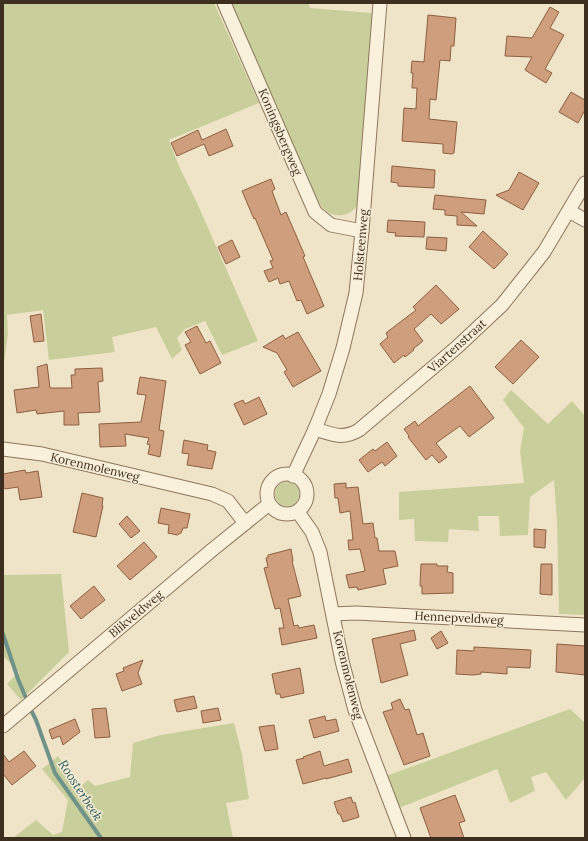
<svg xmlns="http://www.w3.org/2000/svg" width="588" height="841" font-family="Lora,serif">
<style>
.green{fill:#c9cf9b}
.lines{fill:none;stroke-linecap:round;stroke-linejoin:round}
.stream{stroke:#6f938a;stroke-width:4}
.building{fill:#cf9f7d;stroke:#8d5f41}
.street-casing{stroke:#8d765c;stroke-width:15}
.street{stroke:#faf1dc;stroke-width:13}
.labels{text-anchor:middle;stroke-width:3;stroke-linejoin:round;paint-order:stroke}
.street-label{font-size:12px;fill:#3d2e20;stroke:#f7eed8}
.water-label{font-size:13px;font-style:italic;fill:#2f5d5a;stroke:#f7eed8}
</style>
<rect width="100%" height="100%" fill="#f0e4c8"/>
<!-- green -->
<g class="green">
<path d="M3,3H214L259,103L169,140L178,164L197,203L258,341L222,355L205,321L185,329L177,338L182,350L172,359L156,327L112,337L115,352L49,360L43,310L7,315L8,334L3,369Z"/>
<path d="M230,3H308L310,8L372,13L359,200C358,202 357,206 355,208C348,217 334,217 326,211C321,207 318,200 315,195Z"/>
<path d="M511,390L548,424L572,401L585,416V615L559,614L557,523L554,480L530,497L528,535L500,536L499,516H478L479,531L449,529L448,542L415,541L414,519L399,520V492L524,483L520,451L524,428L503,400Z"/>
<circle cx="287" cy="494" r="12"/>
<path d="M61,574L69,652L21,700L7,684L19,672L3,656V575Z"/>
<path d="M570,709L585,723V778L566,800L546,772L531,777L535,791L510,803L497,769L399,808L386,776Z"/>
<path d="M234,723L242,755L249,799L226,803L233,838H13L36,820L53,835L62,832L68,800L42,769L58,756L80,787L88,780L95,786L130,777L133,743L161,735Z"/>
</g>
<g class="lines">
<!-- stream -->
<g class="stream">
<path d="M3,634L18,679L28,703"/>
<path d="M29,706L36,720L55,773L101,838"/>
</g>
</g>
<!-- building -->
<g class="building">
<path d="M550,7L559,12L550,28L564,35L545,69L552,73L546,83L525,70L532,57L505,56L507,36L532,38Z"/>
<path d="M428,15L456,18L454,46H451L450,61L440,60L436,100L430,99L429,119L457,122L454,153L452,154L443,153V144L402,141L404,108L416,109L417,88H412L413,73H411L412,61L424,62Z"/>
<path d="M571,92L585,100V110L578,123L559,112Z"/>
<path d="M226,129L233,146L209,156L204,144L177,156L171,143L198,130L202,140Z"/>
<path d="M392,166L435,170L434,188L398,186V183L391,182Z"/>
<path d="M519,172L539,183L523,210L496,195L509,190Z"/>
<path d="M271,179L275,189L272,191L281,215L286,212L305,256L303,257L324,306L307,314L301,300L297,301L289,281L280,284L278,278L269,282L264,271L273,268L270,261L273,260L255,218L254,219L242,191Z"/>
<path d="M435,195L486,200L484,214L461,212L477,226L457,225V216L445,215V210L433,209Z"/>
<path d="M388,220L425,222L424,237L395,236L396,233L387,232Z"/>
<path d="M483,231L508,254L494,269L469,247Z"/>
<path d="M427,237L447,238L446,251L426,249Z"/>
<path d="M232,240L240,257L226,264L218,247Z"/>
<path d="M436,285L459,309L441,324L431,314L414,329L423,341L413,349L414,350L405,357L404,355L394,363L380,344L388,337L386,333L416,310L413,307Z"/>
<path d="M41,314L44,341L34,342L30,316Z"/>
<path d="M197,326L206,343L210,341L221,363L200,374L185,345L191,342L185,332Z"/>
<path d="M298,332L321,371L293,387L284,372L287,370L277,353L263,347L283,335L285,339Z"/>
<path d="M521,340L539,357L513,384L495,367Z"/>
<path d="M47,364L50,388H72L71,375H75V369L102,368L103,381L98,382L100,412L78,413L79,425H64V411L37,414L36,410L17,413L14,390L39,387L37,367Z"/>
<path d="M140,377L166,381L159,430L164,431L160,457L148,454L150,445L147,444L149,438L125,434L126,446L100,447L99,424L141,422L146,395L137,394Z"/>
<path d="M470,386L494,418L469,437L460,426L436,443L447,457L439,463L432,455L426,460L408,437L409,436L404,429L415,421L418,426Z"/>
<path d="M259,397L267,414L244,425L234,404L243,400L245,404Z"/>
<path d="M184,440L208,445L207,450L216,452L212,469L187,465L189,454L182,453Z"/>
<path d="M387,442L397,456L385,466L382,462L368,472L359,460L373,449L375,451Z"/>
<path d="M25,470L26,473L38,471L42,497L20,500L18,487L5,489V488H3V474Z"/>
<path d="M346,483V488L358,487L363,524L373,523L375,538H377L379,551H395L398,566L383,569L386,584L358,590L357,587L349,588L346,575L365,571L360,549L349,550L348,540H353L350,511L340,513L338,498H335L334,484Z"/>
<path d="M82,493L103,498L102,506H103L96,537L73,532Z"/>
<path d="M161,508L190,514L187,528H183L181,533L177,535L168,533L169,525L158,523Z"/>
<path d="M127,516L140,531L131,538L119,524Z"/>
<path d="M534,529L546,530L545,548L534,547Z"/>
<path d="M144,542L157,557L130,580L117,566Z"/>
<path d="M291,549L293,561H292L301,596L288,599L294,626L298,625L299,628L314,625L317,638L282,645L279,628H284L280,608L275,609L264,568L268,567L266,558L268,557V555Z"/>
<path d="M421,564H437V566H448L447,572L453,573V593L422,594V586H420Z"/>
<path d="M541,564H552V595L540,594Z"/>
<path d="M94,586L105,600L81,619L70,606Z"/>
<path d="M414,630L416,640L400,644L408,675L381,683L372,639Z"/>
<path d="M441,631L448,643L437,649L431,638Z"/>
<path d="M557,644L585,646V675L556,672Z"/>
<path d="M474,647L531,650L530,668L507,667V674L481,672V674L473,675L456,674L457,650L474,651Z"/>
<path d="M143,660L138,673L142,684L122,691L116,674L124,671L123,668Z"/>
<path d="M300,668L304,693L281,698L280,694H276L272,674Z"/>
<path d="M194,696L197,708L177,712L174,700Z"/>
<path d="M400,699L405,710L409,709L417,735L423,733L430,756L404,765L383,712L393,709L391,703Z"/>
<path d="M106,708L110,737L95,738L92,709Z"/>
<path d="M218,708L221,720L203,723L201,711Z"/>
<path d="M325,716L326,721L336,719L339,731L314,738L309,720Z"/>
<path d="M75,719L80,732L63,745L60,736L52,739L49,730Z"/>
<path d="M274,725L278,749L265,751L259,727Z"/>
<path d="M24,751L36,766L12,785L3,774V754L9,762Z"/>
<path d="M320,751L324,766L348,759L352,772L326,779V778L303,784L296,760L304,758L303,757Z"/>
<path d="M455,795L465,821L459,823L464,838H431L420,808Z"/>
<path d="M351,797L353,803L355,802L359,817L343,822L340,814H338L334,802Z"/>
</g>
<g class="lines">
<!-- street casing -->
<g class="street-casing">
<g id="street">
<path d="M224,3L315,212L331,225L362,231"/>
<path d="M569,211L585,220"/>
<path d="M315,429C332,434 342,440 359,430L456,348L502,305L544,252L585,183"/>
<path d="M3,449L42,454L212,494L228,501L245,523"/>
<circle cx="287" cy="494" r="20"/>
<path d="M293,476L315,429L329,394L343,348L356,293L362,231L380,3"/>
<path d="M298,512L312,532L320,552L342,661L355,710L404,838"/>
<path d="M333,614L356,613L585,625"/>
<path d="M3,726L212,550L269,504"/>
</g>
</g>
<!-- street -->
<use href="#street" class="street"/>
</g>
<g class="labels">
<!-- street labels -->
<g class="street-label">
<text transform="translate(280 132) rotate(67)" y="4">Koningsbergweg</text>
<text transform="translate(361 245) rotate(-85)" y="4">Holsteenweg</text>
<text transform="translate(457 346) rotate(-42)" y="4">Viartenstraat</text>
<text transform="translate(95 467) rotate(13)" y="4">Korenmolenweg</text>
<text transform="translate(136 614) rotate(-40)" y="4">Blikveldweg</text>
<text transform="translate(459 618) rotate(3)" y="4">Hennepveldweg</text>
<text transform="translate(348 675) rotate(76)" y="4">Korenmolenweg</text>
</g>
<!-- water labels -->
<g class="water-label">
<text transform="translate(81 790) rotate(57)" y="5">Roosterbeek</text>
</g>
</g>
<!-- border -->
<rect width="588" height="841" fill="none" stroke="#3d2e20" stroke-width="8"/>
</svg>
